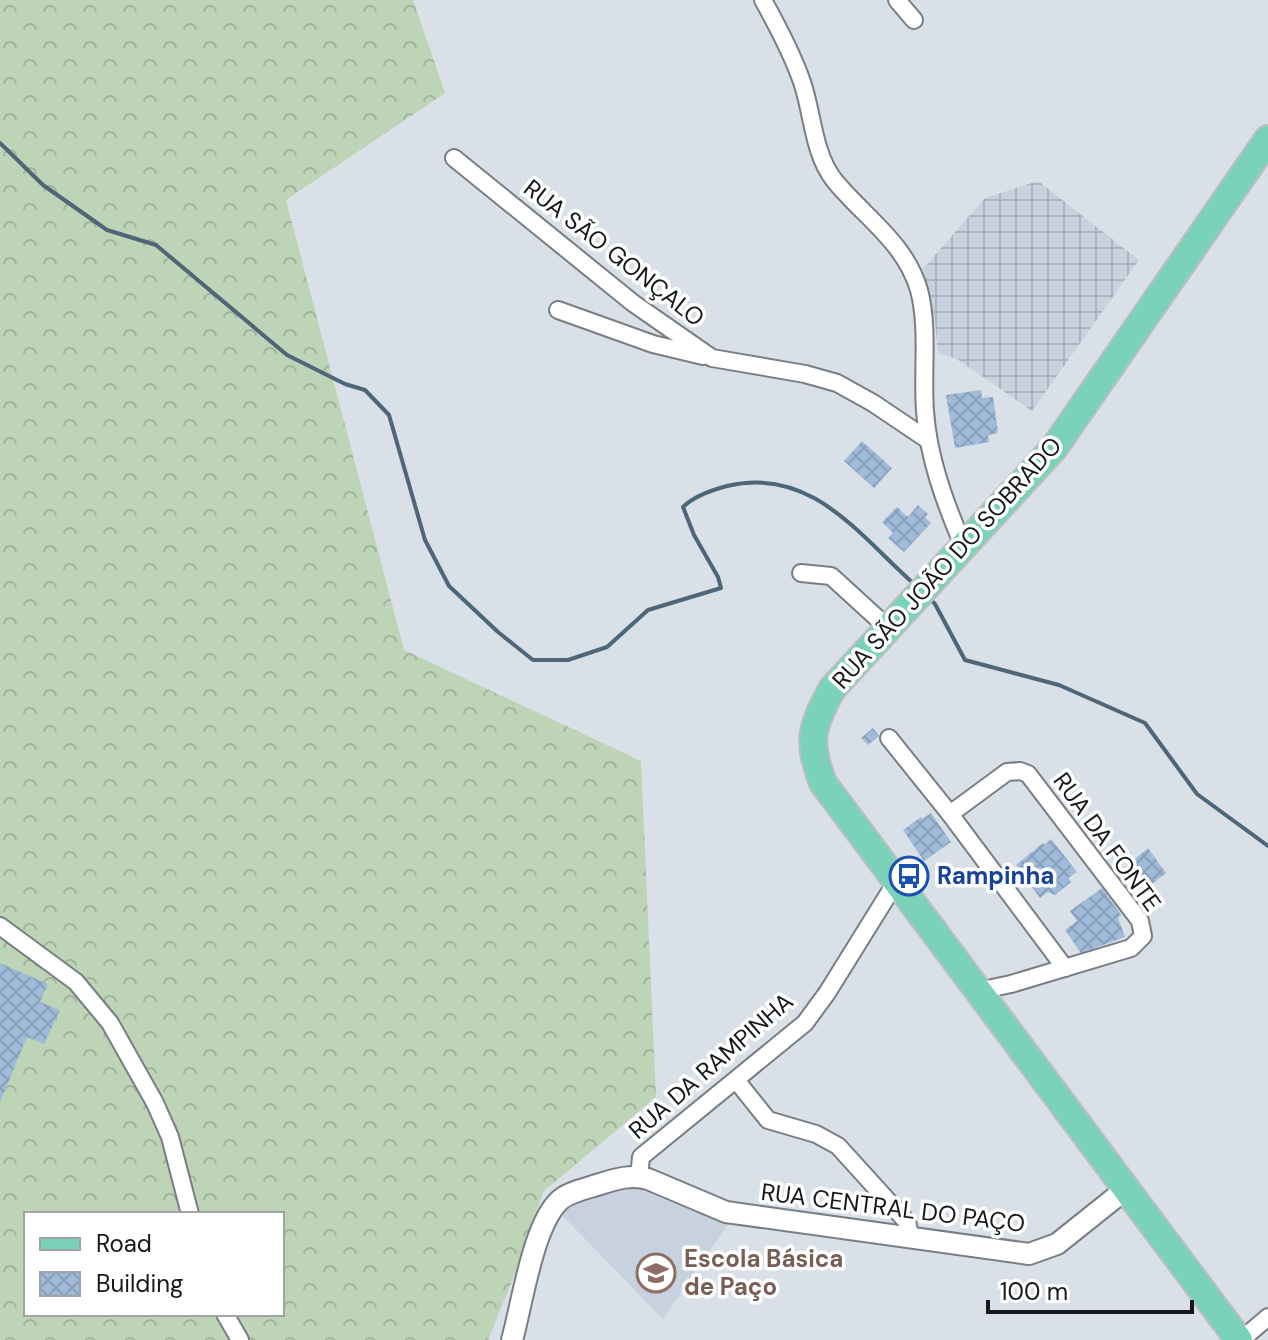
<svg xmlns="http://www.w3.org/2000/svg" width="1268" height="1340" font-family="'DM Sans',sans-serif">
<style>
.built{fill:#c7d2de}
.industrial{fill:url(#industrial-grid)}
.forest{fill:url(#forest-crowns);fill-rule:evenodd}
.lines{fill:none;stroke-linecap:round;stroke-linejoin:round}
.stream{stroke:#4e6678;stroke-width:4}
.building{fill:url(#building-cross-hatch)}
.minor-casing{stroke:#787e84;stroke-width:20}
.tertiary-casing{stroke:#787e84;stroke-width:24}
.primary-casing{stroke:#bdbebf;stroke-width:30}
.minor{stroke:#fff;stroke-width:16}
.tertiary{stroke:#fff;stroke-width:20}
.primary{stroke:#7ad3b9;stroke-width:26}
.labels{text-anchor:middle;stroke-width:7;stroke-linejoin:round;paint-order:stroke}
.street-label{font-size:24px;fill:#151719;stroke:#fff}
.transit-label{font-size:24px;font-weight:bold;fill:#164399;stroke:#fff;text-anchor:start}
.education-label{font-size:24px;font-weight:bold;fill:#785e54;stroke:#fff;text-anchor:start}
</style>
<defs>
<pattern id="industrial-grid" width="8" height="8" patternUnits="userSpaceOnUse" patternTransform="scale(2)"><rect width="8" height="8" fill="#c7d2de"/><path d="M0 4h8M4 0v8" fill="none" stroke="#aab4be"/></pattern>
<pattern id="forest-crowns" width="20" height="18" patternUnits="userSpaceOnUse" patternTransform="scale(2)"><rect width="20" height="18" fill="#bdd4b6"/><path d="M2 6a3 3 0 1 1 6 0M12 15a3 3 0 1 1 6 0" fill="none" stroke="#a2b59c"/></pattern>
<pattern id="building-cross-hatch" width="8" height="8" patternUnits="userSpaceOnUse" patternTransform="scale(2)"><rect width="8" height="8" fill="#9fbbd9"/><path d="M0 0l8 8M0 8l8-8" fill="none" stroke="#88a0ba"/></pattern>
</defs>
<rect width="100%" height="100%" fill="#d9e0e7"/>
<!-- built -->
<path class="built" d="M634,1187L702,1215L706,1213L730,1221L663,1319L562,1215L577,1201L605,1190Z"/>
<!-- industrial -->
<path class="industrial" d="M1038,181L1139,260L1032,411L957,359L938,353L935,322L923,269L985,198Z"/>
<!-- forest -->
<path class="forest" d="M0,0H413L445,93L286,200L404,650L641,761L656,1097L543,1192L525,1249L488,1340H0ZM26,1214H282V1314H26Z"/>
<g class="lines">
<!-- stream -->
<g class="stream">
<path d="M0,143L43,185L107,230L156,245L287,355L345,384L365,390L389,415L425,540L449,586L498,632L533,660H568L607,647L648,610L721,588L718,577L694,535L683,507C694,496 712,490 727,486C811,466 858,534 914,584"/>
<path d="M929,598L935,604L965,660L1059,685L1145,723L1197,794L1268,846"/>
</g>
</g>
<!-- building -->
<g class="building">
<path d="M981,390L982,398L993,397L998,433L988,435L989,442L955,448L946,395Z"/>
<path d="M862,441L892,468L874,488L844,461Z"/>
<path d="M918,505L928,514L925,517L931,523L904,552L888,538L893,533L882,522L897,507L908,517Z"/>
<path d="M873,728L879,736L868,745L861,738Z"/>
<path d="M931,813L951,842L924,861L903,830L921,817L922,819Z"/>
<path d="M1051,839L1077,872L1068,878L1071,882L1055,895L1048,892L1040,898L1016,865L1043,843L1044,845Z"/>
<path d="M1148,848L1166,873L1152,884L1150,881L1136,891L1121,871Z"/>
<path d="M1102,888L1121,915L1118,918L1125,937L1081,953L1065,930L1077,921L1070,911Z"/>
<path d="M0,963L48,984L40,1002L60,1010L44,1044L27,1037L0,1102Z"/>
</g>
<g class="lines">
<!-- minor casing -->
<g class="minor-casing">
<g id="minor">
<path d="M763,0C778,27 792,53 802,82C813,114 813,153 834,180C864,217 905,242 919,290C929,328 922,372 925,411C928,457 945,503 963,545"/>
<path d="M897,0L914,20"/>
<path d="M454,158L633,303L712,358L805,374L837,383L873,403L928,440"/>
<path d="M558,310L653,344L703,356"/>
<path d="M801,573L831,576L888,628"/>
<path d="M889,738L950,814L1065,968"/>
<path d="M950,814L1007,772L1020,771L1028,774L1140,921L1143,936L1131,948L1011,984L978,991"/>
<path d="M0,926L76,982L110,1023L155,1103L170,1137L190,1214"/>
<path d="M736,1080L768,1120L816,1134L838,1146L907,1222L911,1238"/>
<path d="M639,1177L641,1157L805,1023L827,993L896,882"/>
<path d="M225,1314L240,1340"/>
<path d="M1241,1340L1268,1317"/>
</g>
</g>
<!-- tertiary casing -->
<g class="tertiary-casing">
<path id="tertiary" d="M512,1340C522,1305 533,1224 560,1200C569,1192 588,1188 600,1184C616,1179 632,1174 648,1179L726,1212L1029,1254L1057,1244L1126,1189"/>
</g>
<!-- primary casing -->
<g class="primary-casing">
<path id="primary" d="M1239,1340L823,783C807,741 811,728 832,689L1054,448L1268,139"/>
</g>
<!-- minor -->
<use href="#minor" class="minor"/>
<!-- tertiary -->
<use href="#tertiary" class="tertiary"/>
<!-- primary -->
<use href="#primary" class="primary"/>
</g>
<!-- icons -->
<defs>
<g id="bus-ring" transform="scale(2)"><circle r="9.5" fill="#fff" stroke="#1a4fb4" stroke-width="1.5"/><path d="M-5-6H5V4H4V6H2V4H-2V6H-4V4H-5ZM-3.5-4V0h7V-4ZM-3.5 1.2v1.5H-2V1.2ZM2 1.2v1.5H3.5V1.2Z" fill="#1a4fb4"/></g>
<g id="school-ring" transform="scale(2)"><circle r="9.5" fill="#fff" stroke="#8d6e63" stroke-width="1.5"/><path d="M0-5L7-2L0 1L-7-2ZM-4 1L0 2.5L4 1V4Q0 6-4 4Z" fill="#8d6e63"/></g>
</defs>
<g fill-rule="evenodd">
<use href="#bus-ring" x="909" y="876"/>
<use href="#school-ring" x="656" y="1273"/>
</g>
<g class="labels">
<!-- street labels -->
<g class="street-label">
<text transform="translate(614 253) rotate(38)" y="8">RUA SÃO GONÇALO</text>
<text transform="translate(947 563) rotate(-48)" y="8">RUA SÃO JOÃO DO SOBRADO</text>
<text transform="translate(1107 842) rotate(54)" y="8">RUA DA FONTE</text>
<text transform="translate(711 1066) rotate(-41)" y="8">RUA DA RAMPINHA</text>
<text transform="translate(893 1208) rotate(7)" y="8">RUA CENTRAL DO PAÇO</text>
</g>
<!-- transit labels -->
<g class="transit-label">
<text x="937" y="884">Rampinha</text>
</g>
<!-- education labels -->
<g class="education-label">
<text x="684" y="1267">Escola Básica<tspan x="684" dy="28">de Paço</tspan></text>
</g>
</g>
<!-- legend -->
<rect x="24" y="1212" width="260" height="104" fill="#ffffff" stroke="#a1a2a3" stroke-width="2"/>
<rect x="40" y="1238" width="40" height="12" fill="#7ad3b9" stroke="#a1a2a3" stroke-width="2"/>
<text x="96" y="1252" font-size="24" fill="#151719">Road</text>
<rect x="40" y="1272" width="40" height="24" fill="url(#building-cross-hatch)" stroke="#a1a2a3" stroke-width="2"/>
<text x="96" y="1292" font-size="24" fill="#151719">Building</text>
<!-- scale -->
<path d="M988 1300v12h204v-12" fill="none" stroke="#151719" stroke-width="4"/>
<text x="1000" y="1300" font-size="24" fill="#151719" stroke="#ffffff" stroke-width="6" paint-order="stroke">100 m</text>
</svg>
